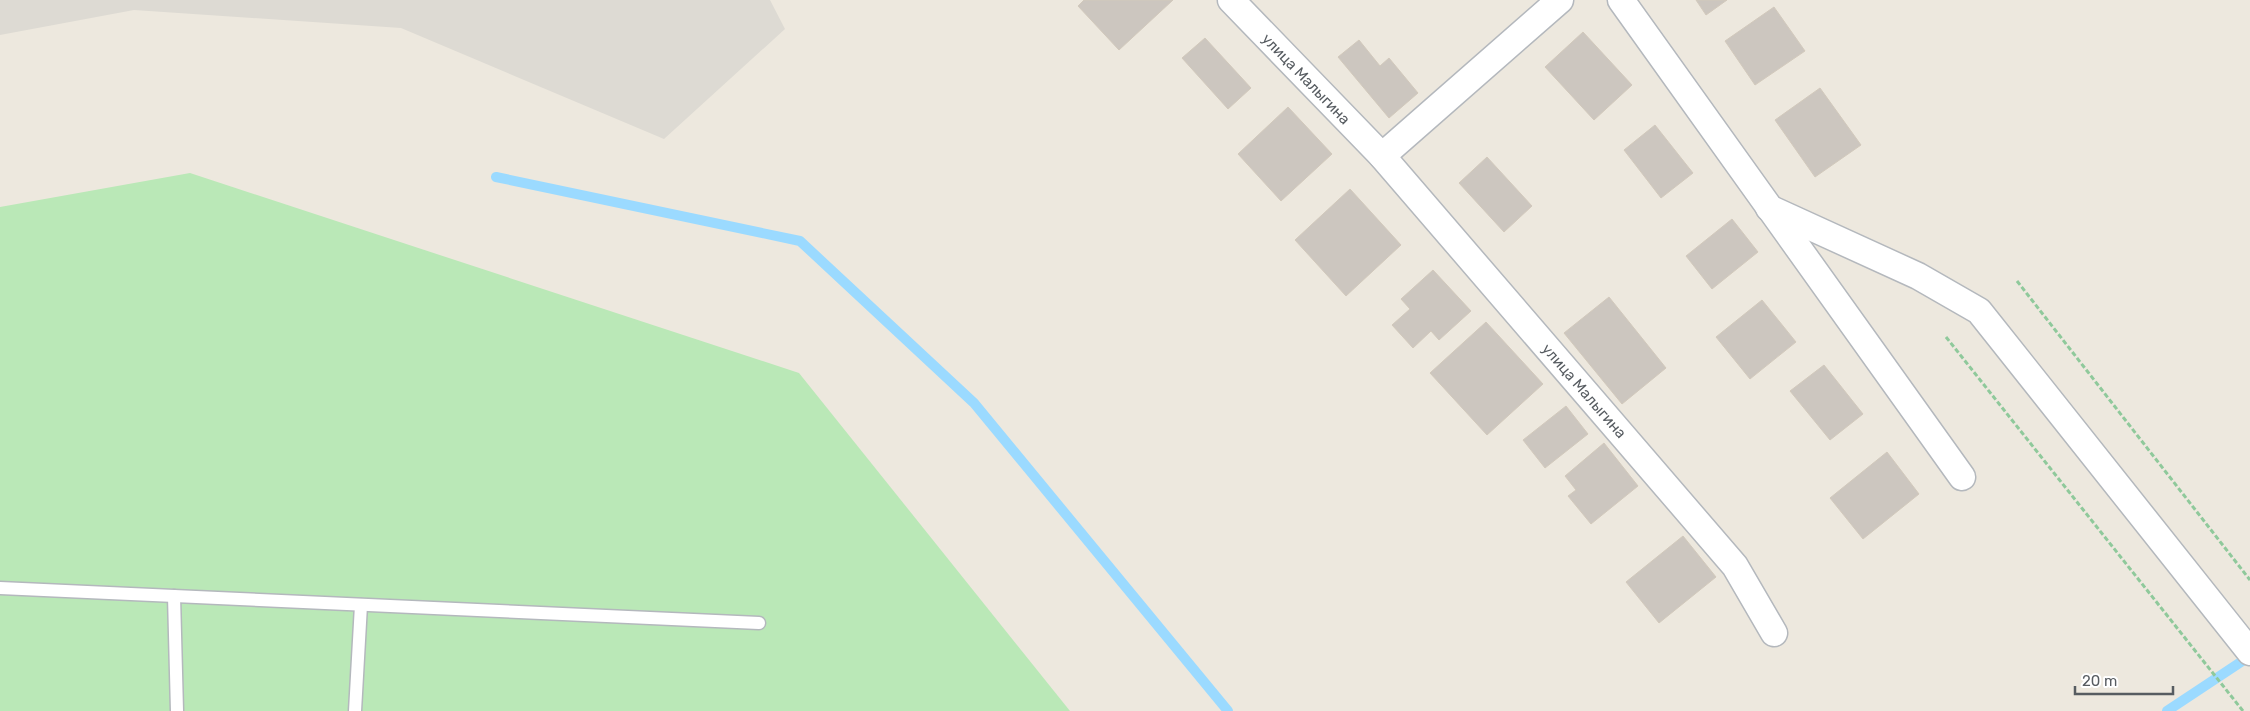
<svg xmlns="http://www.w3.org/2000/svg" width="2250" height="711" font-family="Rubik,sans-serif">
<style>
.industrial{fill:#dddad3}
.green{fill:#bae8b7}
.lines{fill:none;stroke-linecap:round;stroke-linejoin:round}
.stream{stroke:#9bdaff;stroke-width:10}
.building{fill:#ccc6bf;stroke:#d2c9bc}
.lane-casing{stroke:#b4b8bd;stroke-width:15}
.street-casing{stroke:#b4b8bd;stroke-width:29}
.path{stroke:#8fc99b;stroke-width:3;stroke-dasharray:5 2.5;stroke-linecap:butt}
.lane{stroke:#fff;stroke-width:12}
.street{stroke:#fff;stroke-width:26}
.labels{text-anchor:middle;stroke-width:4;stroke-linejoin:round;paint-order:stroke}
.street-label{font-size:15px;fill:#575c61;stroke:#fff}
</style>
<rect width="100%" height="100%" fill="#ede8de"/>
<!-- industrial -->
<path class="industrial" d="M0,0H770L785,29L664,139L401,28L134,10L0,35Z"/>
<!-- green -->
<path class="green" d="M190,173L799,373L1070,711H0V207Z"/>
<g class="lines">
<!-- stream -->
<g class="stream">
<path d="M496,177L800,241L974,403L1228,711"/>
<path d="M2167,711L2250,656"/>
</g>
</g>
<!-- building -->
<g class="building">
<path d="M1084,0H1173L1119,50L1078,6Z"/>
<path d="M1696,0H1727L1706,15Z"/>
<path d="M1774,7L1805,51L1755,85L1725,41Z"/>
<path d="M1583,32L1632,85L1594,120L1545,67Z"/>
<path d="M1205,38L1251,88L1228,109L1182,58Z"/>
<path d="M1359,40L1380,66L1389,58L1418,93L1389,118L1338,57Z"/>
<path d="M1820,88L1861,145L1815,177L1775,120Z"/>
<path d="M1288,107L1332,154L1281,201L1238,154Z"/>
<path d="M1655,125L1693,173L1661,198L1624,150Z"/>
<path d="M1487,157L1532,206L1504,232L1459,183Z"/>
<path d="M1350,189L1401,245L1346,296L1295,240Z"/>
<path d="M1732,219L1758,252L1712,289L1686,256Z"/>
<path d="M1433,270L1471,311L1439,340L1431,331L1413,348L1392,325L1410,309L1401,299Z"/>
<path d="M1609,297L1666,368L1622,404L1564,333Z"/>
<path d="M1762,300L1796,342L1750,379L1716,337Z"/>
<path d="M1486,322L1543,384L1487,435L1430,373Z"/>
<path d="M1824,365L1863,414L1830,440L1790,391Z"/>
<path d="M1566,406L1588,434L1545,468L1523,440Z"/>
<path d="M1604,443L1638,486L1591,524L1568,496L1576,490L1565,476Z"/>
<path d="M1887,452L1919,494L1863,539L1830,498Z"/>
<path d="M1683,536L1716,577L1659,623L1626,582Z"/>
</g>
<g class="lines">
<!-- lane casing -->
<g class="lane-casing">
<g id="lane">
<path d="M0,588L759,623"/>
<path d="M174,596L177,711"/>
<path d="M355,711L361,605"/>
</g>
</g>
<!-- street casing -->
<g class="street-casing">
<g id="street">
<path d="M1231,0L1382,156L1735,566L1774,633"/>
<path d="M1621,0L1962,477"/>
<path d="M1382,156L1560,0"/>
<path d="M1769,208L1918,276L1979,311L2250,652"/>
</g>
</g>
<!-- path -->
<g class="path">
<path d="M2017,281L2250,580"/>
<path d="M1946,337L2243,711"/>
</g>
<!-- lane -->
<use href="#lane" class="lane"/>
<!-- street -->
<use href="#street" class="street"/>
</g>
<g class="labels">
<!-- street labels -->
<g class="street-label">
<text transform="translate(1306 79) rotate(46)" y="5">улица Малыгина</text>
<text transform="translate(1584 391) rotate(49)" y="5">улица Малыгина</text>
</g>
</g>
<!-- scale -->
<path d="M2075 686v8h98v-8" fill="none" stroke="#575c61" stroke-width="2.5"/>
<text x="2082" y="686" font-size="15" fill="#575c61" stroke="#ffffff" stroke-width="4" paint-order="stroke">20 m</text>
</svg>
